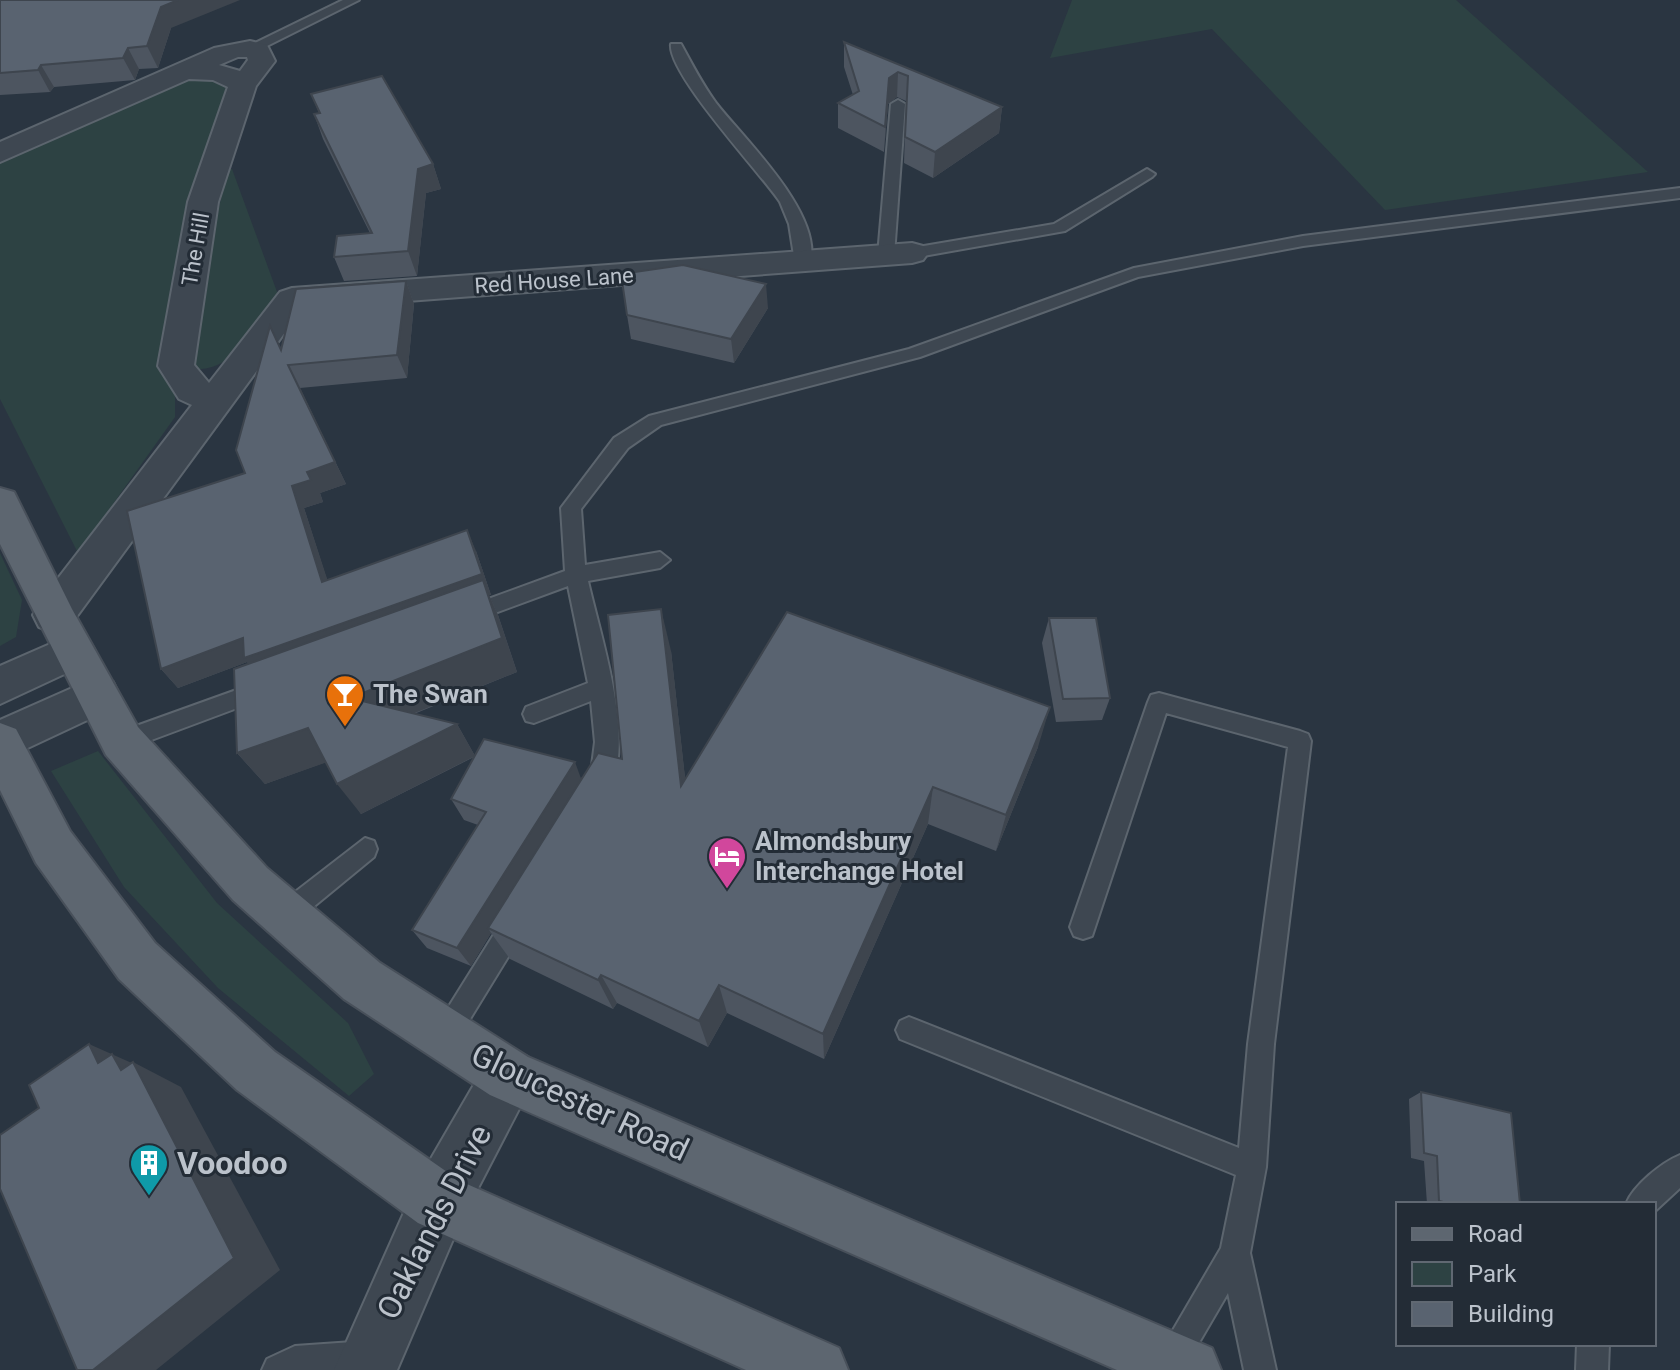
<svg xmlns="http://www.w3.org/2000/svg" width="1680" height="1370" font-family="Roboto,sans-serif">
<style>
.green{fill:#2d4243}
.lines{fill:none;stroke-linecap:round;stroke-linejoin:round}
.service-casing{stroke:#5c656e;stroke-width:4}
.minor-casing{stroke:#5c656e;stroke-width:4}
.tertiary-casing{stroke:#5c656e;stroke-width:4}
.primary-casing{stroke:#48505a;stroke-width:4}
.service{fill:#3e4751;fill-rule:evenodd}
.minor{fill:#3e4751;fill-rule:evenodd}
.tertiary{fill:#3e4751;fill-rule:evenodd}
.primary{fill:#5d6670;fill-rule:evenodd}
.wall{fill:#4d5560}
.shaded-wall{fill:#3e454e}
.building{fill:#596370;stroke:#3e454e;stroke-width:2}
.labels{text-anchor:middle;stroke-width:6;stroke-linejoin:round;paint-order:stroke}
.far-street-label{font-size:22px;fill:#bbc2cb;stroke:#232c36}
.poi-label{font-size:26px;font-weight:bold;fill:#bbc2cb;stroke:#232c36;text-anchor:start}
.near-street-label{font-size:32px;fill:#bbc2cb;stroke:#232c36}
.near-poi-label{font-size:32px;font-weight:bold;fill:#bbc2cb;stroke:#232c36;text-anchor:start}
</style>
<rect width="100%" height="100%" fill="#2a3541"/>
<!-- green -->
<g class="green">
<path d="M1072,0H1456L1648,172L1385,210L1212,29L1050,58Z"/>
<path d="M180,76L219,79L226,86L224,103L211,130L162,360L175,396V417L78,553L0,399V160Z"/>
<path d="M232,169L280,300C256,329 233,374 190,369L188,354L227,170Z"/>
<path d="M0,553L22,600L16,637L0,646Z"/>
<path d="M98,751L217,903L348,1023L374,1074L349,1096L218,988L124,887L51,771Z"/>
</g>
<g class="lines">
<!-- service casing -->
<g class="service-casing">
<g id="service">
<path d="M343,0H359L257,51L245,48Z"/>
<path d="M671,44H681C692,64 702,84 716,103C743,138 827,217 809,266L803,267L795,262L789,224L780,202C760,172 667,73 671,44Z"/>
<path d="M898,100L905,104L894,255L886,260L878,255L891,104Z"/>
<path d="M1147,169L1155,174L1152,177L1065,231L912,258L904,253L912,248L1054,224Z"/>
<path d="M1680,188V198L1303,246L1138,277L920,357L661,425L628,448L581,509L585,565L660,552L670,560L660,568L588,581C600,635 635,737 610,788L602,791L594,788L590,781L595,742L591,701L534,723L526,721L523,714L526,707L588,683L568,586L465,624L454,616L458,610L565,571L561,508L614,438L649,416L909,349L1134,268L1303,236Z"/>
<path d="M264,680L272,683L275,689L272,695L122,751L114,748L111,741L114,734Z"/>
<path d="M1159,693L1300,731L1308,734L1311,741L1274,1044L1266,1167L1250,1253L1276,1370H1244L1228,1293L1183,1370H1159L1155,1361L1221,1248L1236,1175L900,1039L896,1030L900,1021L909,1017L1239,1148L1248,1044L1288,747L1166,713L1092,936L1083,939L1074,936L1070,927L1148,702L1151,695Z"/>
<path d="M365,838L374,841L377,849L374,857L295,922L286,926L277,922L273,914L277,906Z"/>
<path d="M515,911L524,915L528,923L524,931L454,1045L445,1049L436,1045L432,1036L436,1027L506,915Z"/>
<path d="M1680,1155V1188L1654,1212V1204H1626C1634,1185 1661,1163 1680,1155Z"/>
<path d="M367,1341L378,1346L383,1357L373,1370H262L267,1359L295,1346Z"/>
<path d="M1577,1344H1609L1608,1370H1576Z"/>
</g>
</g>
<!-- minor casing -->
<g class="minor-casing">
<g id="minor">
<path d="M250,41L267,45L275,61L256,86L218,202L194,365L209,383L280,292L292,288L912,243L923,246L928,253L923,260L912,263L302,309L69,627L54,632L39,627L33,615L39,603L192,405L179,399L158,366L188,202L228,87L213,80L189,79L0,162V142L214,48ZM238,57H247L248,60L240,71L219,65Z"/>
<path d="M509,1049L528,1057L536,1076L460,1223L397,1370H334L418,1181L490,1057Z"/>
</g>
</g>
<!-- tertiary casing -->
<g class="tertiary-casing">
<g id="tertiary">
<path d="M73,634L88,639L95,651L88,663L0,704V666Z"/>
<path d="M97,677L113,682L119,695L113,708L0,761V720Z"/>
</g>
</g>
<!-- primary casing -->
<g class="primary-casing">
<g id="primary">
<path d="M0,488L14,492L72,609L138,727L267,868L380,963L528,1057L1212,1348L1221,1370H1117L490,1095L344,999L233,900L106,755L0,544Z"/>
<path d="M0,723L16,729L70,831L155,943L275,1052L460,1181L839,1348L848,1370H746L418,1223L237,1090L119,979L36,863L0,790Z"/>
</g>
</g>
<!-- service -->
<use href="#service" class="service"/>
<!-- minor -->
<use href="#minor" class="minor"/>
<!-- tertiary -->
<use href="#tertiary" class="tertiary"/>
<!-- primary -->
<use href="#primary" class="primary"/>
</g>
<!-- wall -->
<g class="wall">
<path d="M0,0L171,28L158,68L139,69L135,80L54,87L50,92L0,95Z"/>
<path d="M844,42L1002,107L999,133L933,178L904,163L906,101L897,97L888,104L884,152L838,128V103L853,95L844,67Z"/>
<path d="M311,94L433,164L441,189L426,193L417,276L344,281L334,257L370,233L323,139L314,114L319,113Z"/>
<path d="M406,281L414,304L407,378L300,388L346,484L320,493L323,502L304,508L327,580L476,551L491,595H489L498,615L517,672L414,714L457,724L475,756L581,778L622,759L671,651L685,778L1038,747L996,851L928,824L824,1059L727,1013L708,1047L617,1003L613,1009L510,959L491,933L471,966L427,948L412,930L478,825L464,820L451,799L474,757L361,814L326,762L265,784L237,753L249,664L247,662L178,688L161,669L245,473L270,326L281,349Z"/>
<path d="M768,308L734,363L631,339L627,315Z"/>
<path d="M1049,618L1110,698L1102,720L1056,722L1042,643Z"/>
<path d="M1421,1092L1520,1204H1427L1424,1161L1411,1158L1409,1099Z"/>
</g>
<!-- shaded-wall -->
<g class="shaded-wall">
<path d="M178,0H240L171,28L158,68L147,46L161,7Z"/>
<path d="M128,48L139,69L135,80L123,58Z"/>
<path d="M41,65L54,87L50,92L38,70Z"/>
<path d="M898,72L897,97L888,104L884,152L889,78Z"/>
<path d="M1002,107L999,133L933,178L935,152Z"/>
<path d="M433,164L441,189L426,193L417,276L408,251L418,169Z"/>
<path d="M406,281L414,304L407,378L397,355Z"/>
<path d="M766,284L768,308L734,363L731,339Z"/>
<path d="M288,365L346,484L320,493L323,502L304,508L335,603L322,582L292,486L307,472Z"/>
<path d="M467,530L476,551L491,595H489L498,615L517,672L372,730L260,678L247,662L178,688L161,669Z"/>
<path d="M661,609L671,651L690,823L681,786Z"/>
<path d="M1050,707L1038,747L996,851L1006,815Z"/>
<path d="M457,724L475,756L361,814L337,784Z"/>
<path d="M308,728L333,760L265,784L237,753Z"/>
<path d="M575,762L583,784L488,928L491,933L471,966L457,948Z"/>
<path d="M933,787L928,824L824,1059L823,1034Z"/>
<path d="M601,975L617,1003L613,1009L598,980Z"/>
<path d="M719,985L727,1013L708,1047L699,1021Z"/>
<path d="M89,1044L134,1064L133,1062L181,1087L280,1270L156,1370H93L98,1063Z"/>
</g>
<!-- building -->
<g class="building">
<path d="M0,0H178L161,7L147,46L128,48L123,58L41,65L38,70L0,73Z"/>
<path d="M844,42L1002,107L935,152L905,137L908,76L898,72L889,78L885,127L838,103L859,91Z"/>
<path d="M382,76L433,164L418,169L408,251L334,257L337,236L372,233L314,114L320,113L311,94Z"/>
<path d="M683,265L766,284L731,339L627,315L621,274Z"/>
<path d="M406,281L397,355L288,365L335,462L307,472L311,480L292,486L322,582L467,530L482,574L244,658L243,638L161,669L127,511L245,473L236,450L270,326L281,350L296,289Z"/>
<path d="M483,580L502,638L350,698L457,724L337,784L308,728L237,753L234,669Z"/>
<path d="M661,609L681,786L787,612L1050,707L1006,815L933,787L823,1034L719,985L699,1021L601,975L598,980L488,928L598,753L622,759L608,615Z"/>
<path d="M1049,618H1096L1110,698L1063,699Z"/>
<path d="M484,739L575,762L457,948L412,930L486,812L451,799Z"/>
<path d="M89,1044L98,1063L112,1054L121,1070L133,1062L234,1258L93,1370H77L0,1189V1135L39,1108L29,1085Z"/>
<path d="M1421,1092L1511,1113L1520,1204H1452L1439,1201L1437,1156L1424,1153Z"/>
</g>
<!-- icons -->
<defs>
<g id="bar-pin" transform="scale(2)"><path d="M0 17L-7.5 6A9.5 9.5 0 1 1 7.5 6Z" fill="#e8710a" stroke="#232c36"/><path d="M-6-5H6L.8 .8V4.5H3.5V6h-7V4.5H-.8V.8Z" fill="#fff"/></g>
<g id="hotel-pin" transform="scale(2)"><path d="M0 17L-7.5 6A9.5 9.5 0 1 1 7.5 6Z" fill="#d1479c" stroke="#232c36"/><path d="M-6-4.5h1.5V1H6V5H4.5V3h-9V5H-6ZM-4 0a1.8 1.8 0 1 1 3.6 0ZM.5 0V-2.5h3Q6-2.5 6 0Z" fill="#fff"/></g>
<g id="building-pin" transform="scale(2)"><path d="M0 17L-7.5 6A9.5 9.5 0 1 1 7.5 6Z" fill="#0f9aa8" stroke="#232c36"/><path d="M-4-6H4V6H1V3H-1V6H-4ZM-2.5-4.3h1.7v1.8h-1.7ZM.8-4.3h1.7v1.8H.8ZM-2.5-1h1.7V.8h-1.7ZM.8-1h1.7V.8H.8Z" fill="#fff"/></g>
</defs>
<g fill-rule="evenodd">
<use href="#bar-pin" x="345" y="694"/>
<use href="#hotel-pin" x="727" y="856"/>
<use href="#building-pin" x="149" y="1163"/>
</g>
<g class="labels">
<!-- far-street labels -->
<g class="far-street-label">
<text transform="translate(195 249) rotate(-80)" y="8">The Hill</text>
<text transform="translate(554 280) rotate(-4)" y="8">Red House Lane</text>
</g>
<!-- poi labels -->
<g class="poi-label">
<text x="373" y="703">The Swan</text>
<text x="755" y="850">Almondsbury<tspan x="755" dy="30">Interchange Hotel</tspan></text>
</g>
<!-- near-street labels -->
<g class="near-street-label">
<text transform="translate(580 1102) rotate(25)" y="11">Gloucester Road</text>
<text transform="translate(434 1222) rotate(-63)" y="11">Oaklands Drive</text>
</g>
<!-- near-poi labels -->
<g class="near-poi-label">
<text x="177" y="1174">Voodoo</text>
</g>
</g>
<!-- legend -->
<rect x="1396" y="1202" width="260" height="144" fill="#232c36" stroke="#606872" stroke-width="2"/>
<rect x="1412" y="1228" width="40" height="12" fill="#5d6670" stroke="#606872" stroke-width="2"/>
<text x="1468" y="1242" font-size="24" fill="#bbc2cb">Road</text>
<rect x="1412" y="1262" width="40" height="24" fill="#2d4243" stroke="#606872" stroke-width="2"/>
<text x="1468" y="1282" font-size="24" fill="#bbc2cb">Park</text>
<rect x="1412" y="1302" width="40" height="24" fill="#596370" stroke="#606872" stroke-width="2"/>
<text x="1468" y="1322" font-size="24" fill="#bbc2cb">Building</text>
</svg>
